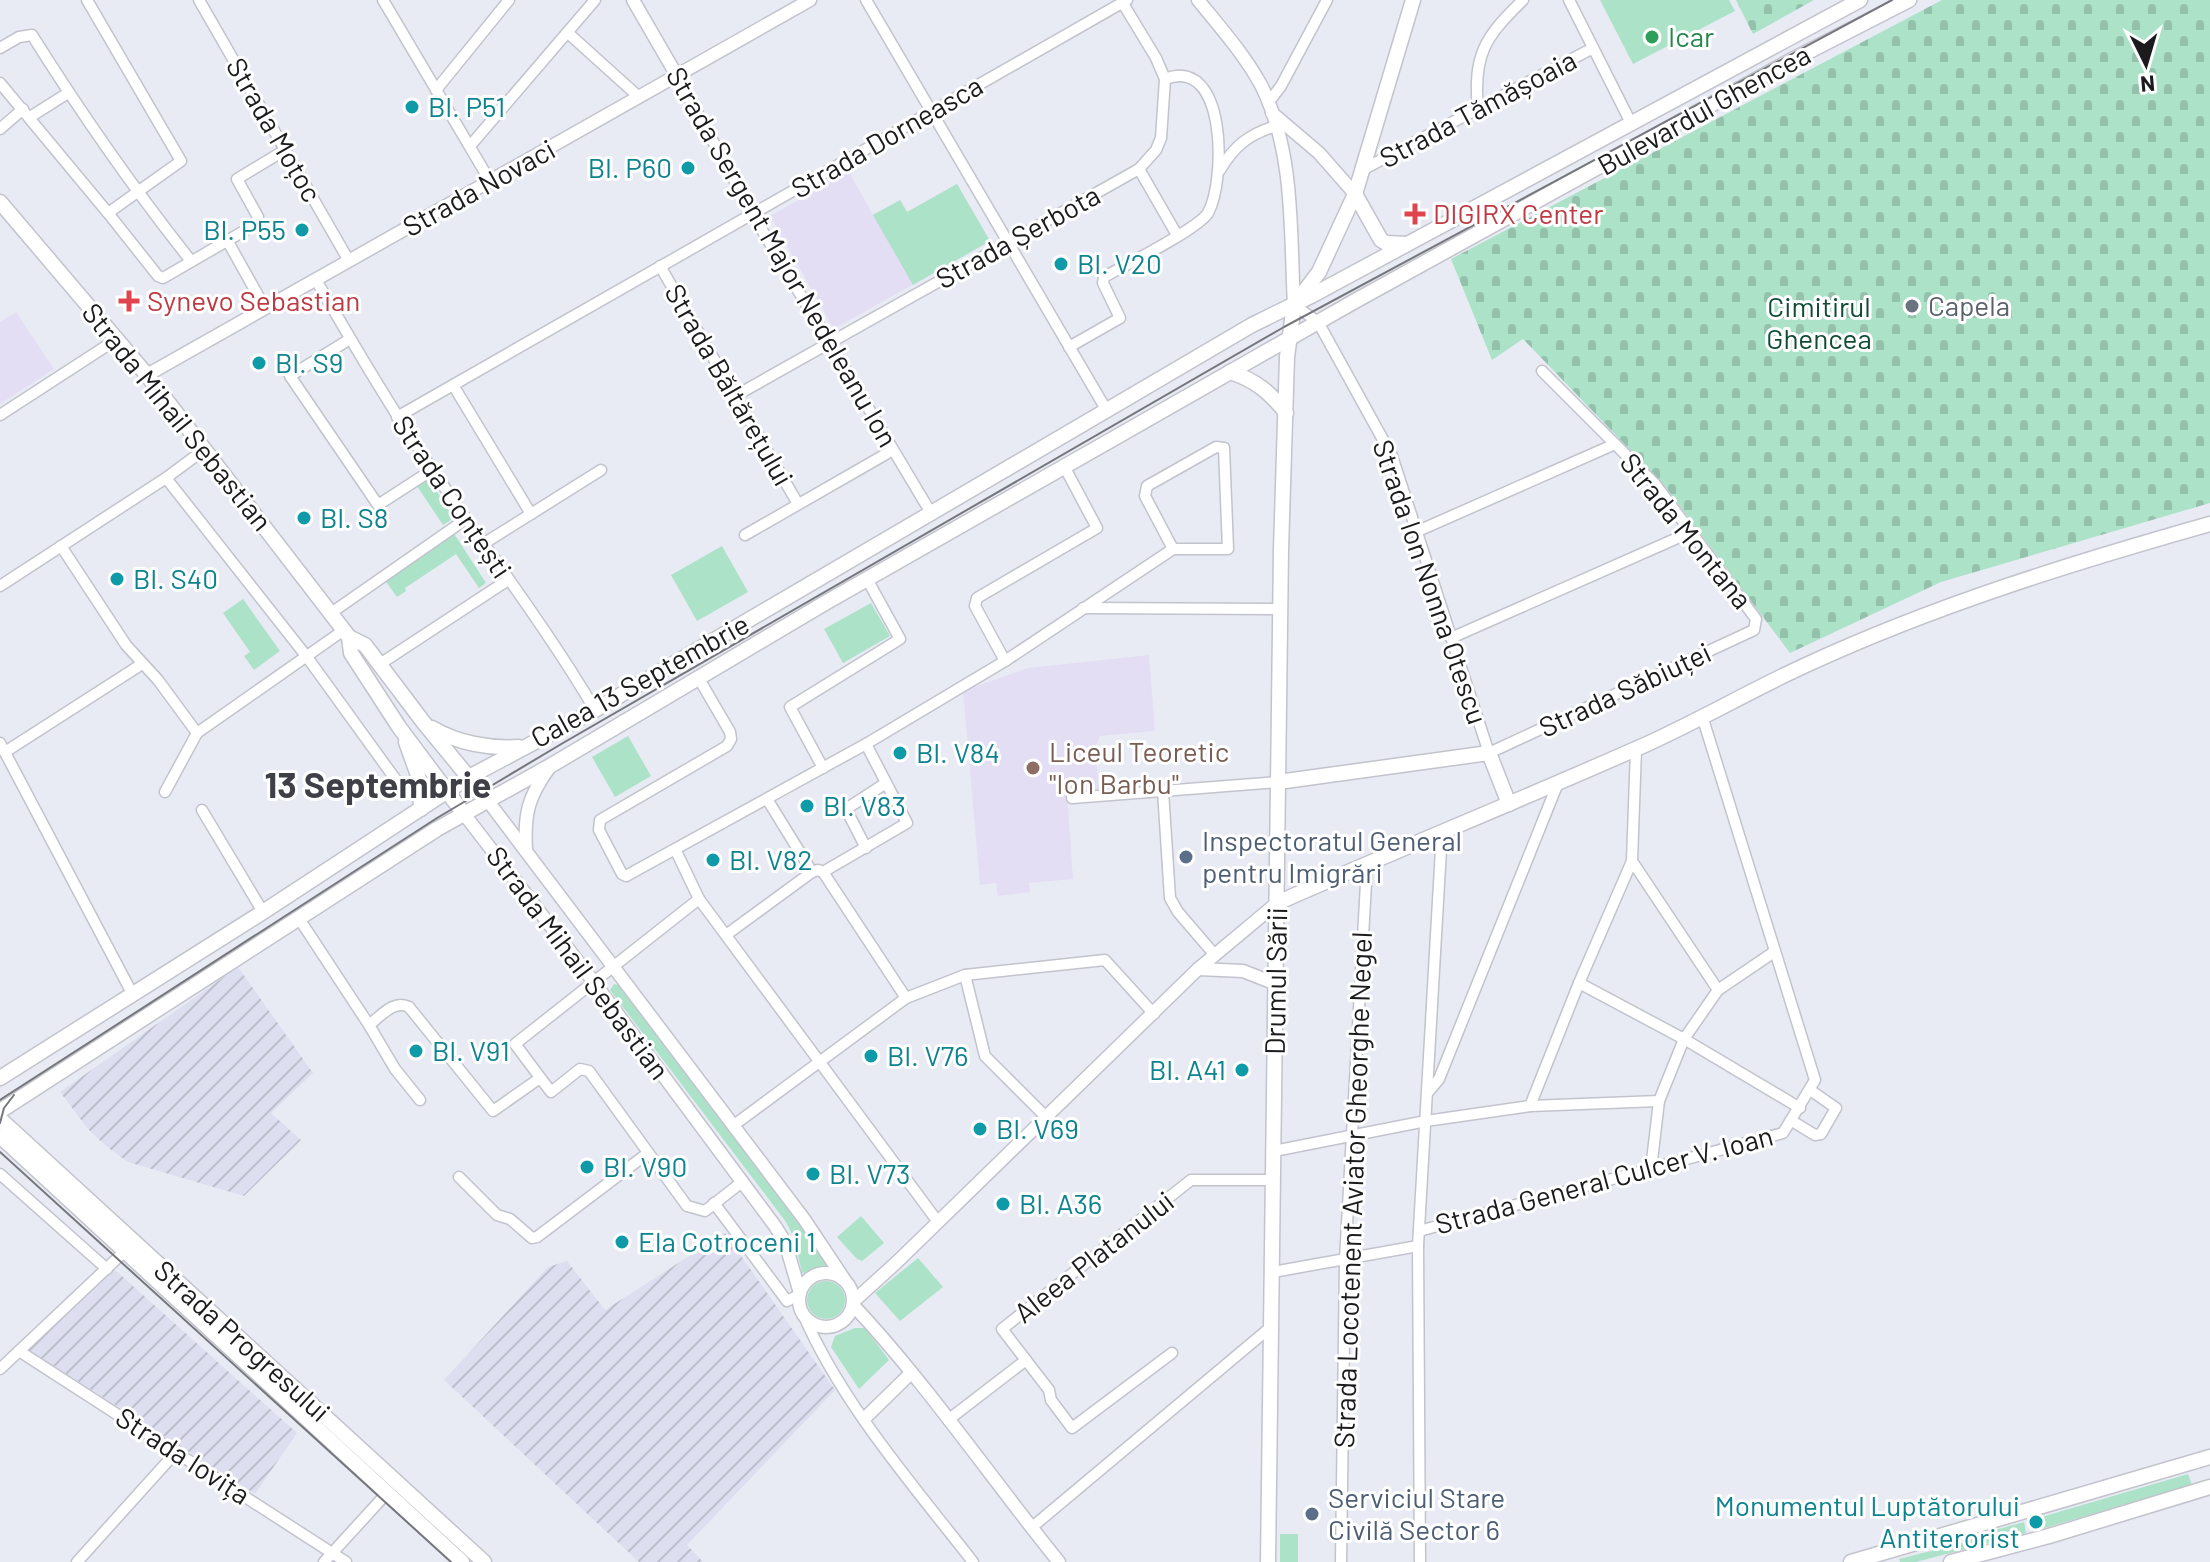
<svg xmlns="http://www.w3.org/2000/svg" width="2210" height="1562" font-family="Barlow,sans-serif">
<style>
.industrial{fill:url(#industrial-furrows)}
.education{fill:#e3def4}
.green{fill:#ace2c8}
.cemetery{fill:url(#cemetery-stones)}
.lines{fill:none;stroke-linecap:round;stroke-linejoin:round}
.minor-casing{stroke:#c2c3cc;stroke-width:13}
.tertiary-casing{stroke:#c2c3cc;stroke-width:15}
.secondary-casing{stroke:#c2c3cc;stroke-width:17}
.minor{stroke:#fff;stroke-width:10}
.tertiary{stroke:#fff;stroke-width:12}
.secondary{stroke:#fff;stroke-width:14}
.tram{stroke:#76777c;stroke-width:2}
.leisure-dot{fill:#2e9e5b;stroke:#fff;stroke-width:3}
.culture-dot{fill:#0f9aa8;stroke:#fff;stroke-width:3}
.health-dot{fill:#e0444e;stroke:#fff;stroke-width:3}
.worship-dot{fill:#6b7280;stroke:#fff;stroke-width:3}
.education-dot{fill:#8d6e63;stroke:#fff;stroke-width:3}
.service-dot{fill:#5c6f8a;stroke:#fff;stroke-width:3}
.labels{text-anchor:middle;stroke-width:6;stroke-linejoin:round;paint-order:stroke}
.leisure-label{font-size:28px;fill:#27864d;stroke:#fff;text-anchor:start}
.culture-label{font-size:28px;fill:#0d838f;stroke:#fff;text-anchor:start}
.street-label{font-size:28px;fill:#1b1b1e;stroke:#fff}
.health-label{font-size:28px;fill:#be3a42;stroke:#fff;text-anchor:start}
.worship-label{font-size:28px;fill:#5b616d;stroke:#fff;text-anchor:start}
.park-label{font-size:28px;fill:#0f4b35;stroke:#fff}
.education-label{font-size:28px;fill:#785e54;stroke:#fff;text-anchor:start}
.service-label{font-size:28px;fill:#4e5e75;stroke:#fff;text-anchor:start}
.district-label{font-size:36px;font-weight:bold;fill:#3f3f47;stroke:#fff}
</style>
<defs>
<pattern id="industrial-furrows" width="10" height="10" patternUnits="userSpaceOnUse" patternTransform="scale(2)"><rect width="10" height="10" fill="#dddff0"/><path d="M-1 1l2-2M0 10L10 0M9 11l2-2" fill="none" stroke="#bdbfcd"/></pattern>
<pattern id="cemetery-stones" width="16" height="16" patternUnits="userSpaceOnUse" patternTransform="scale(2)"><rect width="16" height="16" fill="#ace2c8"/><path d="M2 7V4a2 2 0 0 1 4 0v3zM10 15v-3a2 2 0 0 1 4 0v3z" fill="#93c1ab"/></pattern>
</defs>
<rect width="100%" height="100%" fill="#e9ebf4"/>
<!-- industrial -->
<g class="industrial">
<path d="M238,967L313,1073L271,1113L301,1140L244,1196L128,1162L107,1147L88,1129L60,1092Z"/>
<path d="M725,1233L835,1390L687,1545L703,1562H639L444,1380L548,1267L567,1261L605,1310Z"/>
<path d="M114,1269L297,1433L255,1494L29,1350Z"/>
</g>
<!-- education -->
<g class="education">
<path d="M849,172L873,215L900,200L907,212L957,184L990,241L834,329L770,216Z"/>
<path d="M16,312L54,369L0,404V322Z"/>
<path d="M1149,655L1155,731L1100,736L1095,747L1099,789L1067,793L1073,879L1029,883L1030,892L998,896L996,883L980,885L963,691L1028,668Z"/>
</g>
<!-- green -->
<g class="green">
<path d="M1600,0H1729L1735,11L1633,64Z"/>
<path d="M957,184L990,241L913,285L873,215L900,200L907,212Z"/>
<path d="M427,476L454,518L443,525L415,483Z"/>
<path d="M453,532L486,583L479,588L456,554L405,588L406,591L397,597L384,579Z"/>
<path d="M722,546L748,592L697,621L671,575Z"/>
<path d="M243,599L280,651L254,670L244,656L250,652L223,613Z"/>
<path d="M871,603L890,636L843,663L824,629Z"/>
<path d="M628,736L651,776L615,797L592,757Z"/>
<path d="M614,984L618,985L828,1262L826,1268L802,1273L794,1238L786,1222L610,990Z"/>
<path d="M861,1216L884,1243L862,1261L857,1259L837,1237Z"/>
<path d="M918,1258L943,1287L900,1321L875,1293Z"/>
<circle cx="826" cy="1300" r="19"/>
<path d="M855,1328H865L889,1360L859,1389L831,1347L835,1336Z"/>
<path d="M2188,1474L2192,1485L2041,1529L2038,1518Z"/>
<path d="M2024,1522L2026,1533L1916,1562H1900L1899,1559L1962,1543L1981,1534Z"/>
<rect x="1280" y="1534" width="18" height="28"/>
</g>
<!-- cemetery -->
<g class="cemetery">
<path d="M1736,0H1814L1753,34Z"/>
<path d="M1942,0H2210V503L1941,582L1790,653L1664,485L1523,339L1492,360L1451,259Z"/>
</g>
<g class="lines">
<!-- minor casing -->
<g class="minor-casing">
<g id="minor">
<path d="M87,0L181,161L108,213"/>
<path d="M199,0L349,261"/>
<path d="M383,0L490,181"/>
<path d="M866,0L1107,411"/>
<path d="M1569,0L1631,123"/>
<path d="M568,33L639,97"/>
<path d="M0,48L19,37L32,35C81,113 133,188 191,261"/>
<path d="M677,76L759,225L931,513"/>
<path d="M0,83L108,213L158,276L163,278L256,224L258,217L237,179L285,150"/>
<path d="M436,90L509,0"/>
<path d="M1268,103L1281,86L1327,0"/>
<path d="M1478,110C1473,55 1484,38 1523,0"/>
<path d="M30,117L68,93"/>
<path d="M0,129L23,109"/>
<path d="M470,146L595,0"/>
<path d="M1139,169L1177,235"/>
<path d="M1364,169L1593,48"/>
<path d="M1220,170C1234,146 1249,134 1276,126"/>
<path d="M227,240L265,308"/>
<path d="M660,266L798,504"/>
<path d="M316,280C354,345 392,410 434,472C488,552 546,627 595,710"/>
<path d="M1294,305L1318,322L1392,456L1489,753L1754,630L1756,619L1655,484L1542,371"/>
<path d="M350,339L290,376L378,505L432,470"/>
<path d="M1069,347L1120,318L1103,283L1104,277C1124,266 1198,229 1208,213C1226,180 1227,55 1165,79"/>
<path d="M453,385L531,514"/>
<path d="M735,396L1139,169L1156,150L1161,138L1165,79L1156,58L1122,2"/>
<path d="M0,415L117,339"/>
<path d="M397,417L1127,0"/>
<path d="M166,478L307,657L396,780"/>
<path d="M1418,531L1615,444"/>
<path d="M745,535L893,450"/>
<path d="M483,544L601,470"/>
<path d="M61,546L126,645L158,680L197,733"/>
<path d="M0,586L166,478L205,449"/>
<path d="M1083,608L1280,609"/>
<path d="M331,613L466,519"/>
<path d="M1451,638L1691,532"/>
<path d="M1005,661L975,606L977,598L1097,528L1065,468"/>
<path d="M380,664L508,580"/>
<path d="M698,677L730,732L731,739L727,746L600,820L599,830L622,874L626,876L866,744L1005,661L1173,549H1228L1224,448L1216,447L1147,486L1145,496L1173,549"/>
<path d="M0,743L133,995"/>
<path d="M5,752L142,664"/>
<path d="M823,768L790,707L900,639L867,579"/>
<path d="M1163,791L1170,898L1178,912L1214,954"/>
<path d="M165,792L197,733L344,630"/>
<path d="M1072,798L1278,782"/>
<path d="M767,799L812,872"/>
<path d="M202,810L263,912"/>
<path d="M866,848L846,809L886,783"/>
<path d="M676,851L699,899L938,1222"/>
<path d="M1632,861L1718,990"/>
<path d="M812,872L818,870L823,872L907,823L866,744"/>
<path d="M823,872L906,998"/>
<path d="M699,899L515,1044L551,1092L580,1069L589,1071L687,1206L705,1211L742,1182"/>
<path d="M298,917L369,1025L395,1069L420,1100"/>
<path d="M726,935L812,872"/>
<path d="M965,975L985,1056L1046,1117"/>
<path d="M1579,983L1684,1039L1800,1108"/>
<path d="M369,1025C381,1016 394,999 409,1007L493,1111L540,1078"/>
<path d="M1429,1091L1439,1079L1558,783"/>
<path d="M1530,1106L1579,983L1632,861L1636,749"/>
<path d="M1792,1121L1815,1135L1821,1134L1836,1108L1810,1090"/>
<path d="M734,1125L906,998L965,975L1105,960L1154,1014"/>
<path d="M1274,1151L1426,1121L1530,1106L1659,1101"/>
<path d="M1651,1169L1659,1101L1684,1039L1718,990L1774,952"/>
<path d="M0,1174L107,1269"/>
<path d="M459,1177L497,1215L510,1219L532,1238L537,1237L648,1153"/>
<path d="M714,1203L787,1301L799,1295"/>
<path d="M1419,1231L1783,1133L1815,1080L1703,719"/>
<path d="M1273,1272L1418,1246"/>
<path d="M803,1314C842,1404 913,1485 973,1562"/>
<path d="M19,1351L346,1562"/>
<path d="M1172,1353L1072,1428L1051,1400L1049,1390L1002,1329L1191,1180H1274"/>
<path d="M0,1369L125,1251"/>
<path d="M948,1420L1026,1360"/>
<path d="M1031,1528L1272,1326"/>
<path d="M77,1562L177,1451"/>
<path d="M324,1562L387,1493"/>
<path d="M1341,1562L1345,1260L1367,865"/>
<path d="M1420,1562L1418,1246L1442,832"/>
</g>
</g>
<!-- tertiary casing -->
<g class="tertiary-casing">
<g id="tertiary">
<path d="M633,0L677,76"/>
<path d="M1198,0C1220,27 1244,54 1261,85C1295,153 1290,232 1294,305"/>
<path d="M1272,113L1319,153L1355,194"/>
<path d="M147,375L810,0"/>
<path d="M488,801L804,1219L844,1279"/>
<path d="M464,814L593,981L775,1226L785,1242L800,1293"/>
<path d="M526,850C524,814 528,797 549,768"/>
<path d="M1198,969L1243,971L1276,984"/>
<circle cx="826" cy="1300" r="27"/>
<path d="M854,1301L897,1262L1198,969L1277,903"/>
<path d="M853,1305C928,1385 990,1477 1059,1562"/>
<path d="M865,1418L911,1373"/>
</g>
</g>
<!-- secondary casing -->
<g class="secondary-casing">
<g id="secondary">
<path d="M1355,194L1381,240L1386,243L1407,244"/>
<path d="M0,202L147,375L349,637L365,645L424,723L488,801"/>
<path d="M1230,372C1255,380 1270,392 1286,413"/>
<path d="M349,637L351,653L399,727L464,814"/>
<path d="M432,728C457,743 490,749 519,747"/>
<path d="M406,742L420,781L421,809"/>
<path d="M1278,782L1489,753L1509,804"/>
<path d="M1277,903C1397,850 1518,801 1638,748C1695,723 1749,691 1806,665C1936,605 2072,563 2210,524"/>
<path d="M0,1078L263,912L469,777L595,710L1252,325L1311,296L1860,0"/>
<path d="M0,1111L437,829L550,766L825,603L1355,301L1794,59L1909,0"/>
<path d="M0,1119L484,1562"/>
<path d="M0,1136L462,1562"/>
<path d="M1268,1562L1281,550L1287,357L1294,305L1319,272L1355,194L1413,0"/>
<path d="M1851,1562L2210,1457"/>
<path d="M1951,1562L2049,1536L2210,1487"/>
</g>
</g>
<!-- minor -->
<use href="#minor" class="minor"/>
<!-- tertiary -->
<use href="#tertiary" class="tertiary"/>
<!-- secondary -->
<use href="#secondary" class="secondary"/>
<!-- tram -->
<g class="tram">
<path d="M0,1100L437,818L563,743L1284,327L1892,0"/>
<path d="M0,1123L4,1108L14,1095"/>
<path d="M0,1152L451,1562"/>
</g>
</g>
<!-- markers -->
<circle class="leisure-dot" cx="1652" cy="37" r="8"/>
<g class="culture-dot">
<circle cx="412" cy="107" r="8"/>
<circle cx="688" cy="168" r="8"/>
<circle cx="302" cy="230" r="8"/>
<circle cx="1061" cy="264" r="8"/>
<circle cx="259" cy="363" r="8"/>
<circle cx="304" cy="518" r="8"/>
<circle cx="117" cy="579" r="8"/>
<circle cx="900" cy="753" r="8"/>
<circle cx="807" cy="806" r="8"/>
<circle cx="713" cy="860" r="8"/>
<circle cx="416" cy="1051" r="8"/>
<circle cx="871" cy="1056" r="8"/>
<circle cx="1242" cy="1070" r="8"/>
<circle cx="980" cy="1129" r="8"/>
<circle cx="587" cy="1167" r="8"/>
<circle cx="813" cy="1174" r="8"/>
<circle cx="1003" cy="1204" r="8"/>
<circle cx="622" cy="1242" r="8"/>
<circle cx="2036" cy="1522" r="8"/>
</g>
<g class="health-dot">
<path d="M1411 202h8v8h8v8h-8v8h-8v-8h-8v-8h8z"/>
<path d="M125 289h8v8h8v8h-8v8h-8v-8h-8v-8h8z"/>
</g>
<circle class="worship-dot" cx="1912" cy="306" r="8"/>
<circle class="education-dot" cx="1033" cy="768" r="8"/>
<g class="service-dot">
<circle cx="1186" cy="857" r="8"/>
<circle cx="1312" cy="1514" r="8"/>
</g>
<g class="labels">
<!-- leisure labels -->
<g class="leisure-label">
<text x="1668" y="47">Icar</text>
</g>
<!-- culture labels -->
<g class="culture-label">
<text x="428" y="117">Bl. P51</text>
<text x="672" y="178" text-anchor="end">Bl. P60</text>
<text x="286" y="240" text-anchor="end">Bl. P55</text>
<text x="1077" y="274">Bl. V20</text>
<text x="275" y="373">Bl. S9</text>
<text x="320" y="528">Bl. S8</text>
<text x="133" y="589">Bl. S40</text>
<text x="916" y="763">Bl. V84</text>
<text x="823" y="816">Bl. V83</text>
<text x="729" y="870">Bl. V82</text>
<text x="432" y="1061">Bl. V91</text>
<text x="887" y="1066">Bl. V76</text>
<text x="1226" y="1080" text-anchor="end">Bl. A41</text>
<text x="996" y="1139">Bl. V69</text>
<text x="603" y="1177">Bl. V90</text>
<text x="829" y="1184">Bl. V73</text>
<text x="1019" y="1214">Bl. A36</text>
<text x="638" y="1252">Ela Cotroceni 1</text>
<text x="2020" y="1516" text-anchor="end">Monumentul Luptătorului<tspan x="2020" dy="32">Antiterorist</tspan></text>
</g>
<!-- street labels -->
<g class="street-label">
<text transform="translate(1478 109) rotate(-28)" y="10">Strada Tămășoaia</text>
<text transform="translate(1704 110) rotate(-29)" y="10">Bulevardul Ghencea</text>
<text transform="translate(274 130) rotate(60)" y="10">Strada Moțoc</text>
<text transform="translate(887 137) rotate(-30)" y="10">Strada Dorneasca</text>
<text transform="translate(479 188) rotate(-29)" y="10">Strada Novaci</text>
<text transform="translate(1018 237) rotate(-29)" y="10">Strada Șerbota</text>
<text transform="translate(782 257) rotate(60)" y="10">Strada Sergent Major Nedeleanu Ion</text>
<text transform="translate(729 385) rotate(60)" y="10">Strada Băltărețului</text>
<text transform="translate(177 417) rotate(51)" y="10">Strada Mihail Sebastian</text>
<text transform="translate(452 497) rotate(56)" y="10">Strada Conțești</text>
<text transform="translate(1686 531) rotate(51)" y="10">Strada Montana</text>
<text transform="translate(1430 582) rotate(71)" y="10">Strada Ion Nonna Otescu</text>
<text transform="translate(640 681) rotate(-29)" y="10">Calea 13 Septembrie</text>
<text transform="translate(1625 690) rotate(-25)" y="10">Strada Săbiuței</text>
<text transform="translate(578 963) rotate(53)" y="10">Strada Mihail Sebastian</text>
<text transform="translate(1276 981) rotate(-89)" y="10">Drumul Sării</text>
<text transform="translate(1604 1180) rotate(-15)" y="10">Strada General Culcer V. Ioan</text>
<text transform="translate(1353 1190) rotate(-88)" y="10">Strada Locotenent Aviator Gheorghe Negel</text>
<text transform="translate(1094 1257) rotate(-38)" y="10">Aleea Platanului</text>
<text transform="translate(242 1341) rotate(42)" y="10">Strada Progresului</text>
<text transform="translate(183 1456) rotate(33)" y="10">Strada Iovița</text>
</g>
<!-- health labels -->
<g class="health-label">
<text x="1433" y="224">DIGIRX Center</text>
<text x="147" y="311">Synevo Sebastian</text>
</g>
<!-- worship labels -->
<g class="worship-label">
<text x="1928" y="316">Capela</text>
</g>
<!-- park labels -->
<g class="park-label">
<text x="1819" y="317">Cimitirul<tspan x="1819" dy="32">Ghencea</tspan></text>
</g>
<!-- education labels -->
<g class="education-label">
<text x="1049" y="762">Liceul Teoretic<tspan x="1049" dy="32">"Ion Barbu"</tspan></text>
</g>
<!-- service labels -->
<g class="service-label">
<text x="1202" y="851">Inspectoratul General<tspan x="1202" dy="32">pentru Imigrări</tspan></text>
<text x="1328" y="1508">Serviciul Stare<tspan x="1328" dy="32">Civilă Sector 6</tspan></text>
</g>
<!-- district labels -->
<g class="district-label">
<text x="378" y="798">13 Septembrie</text>
</g>
</g>
<!-- north arrow -->
<g transform="translate(2146 64) rotate(175)" stroke="#ffffff" stroke-width="6" paint-order="stroke">
<path d="M0-6L14 30L0 20L-14 30Z" fill="#1b1b1e"/>
<text y="-12" font-size="22" font-weight="bold" text-anchor="middle" fill="#1b1b1e">N</text>
</g>
</svg>
